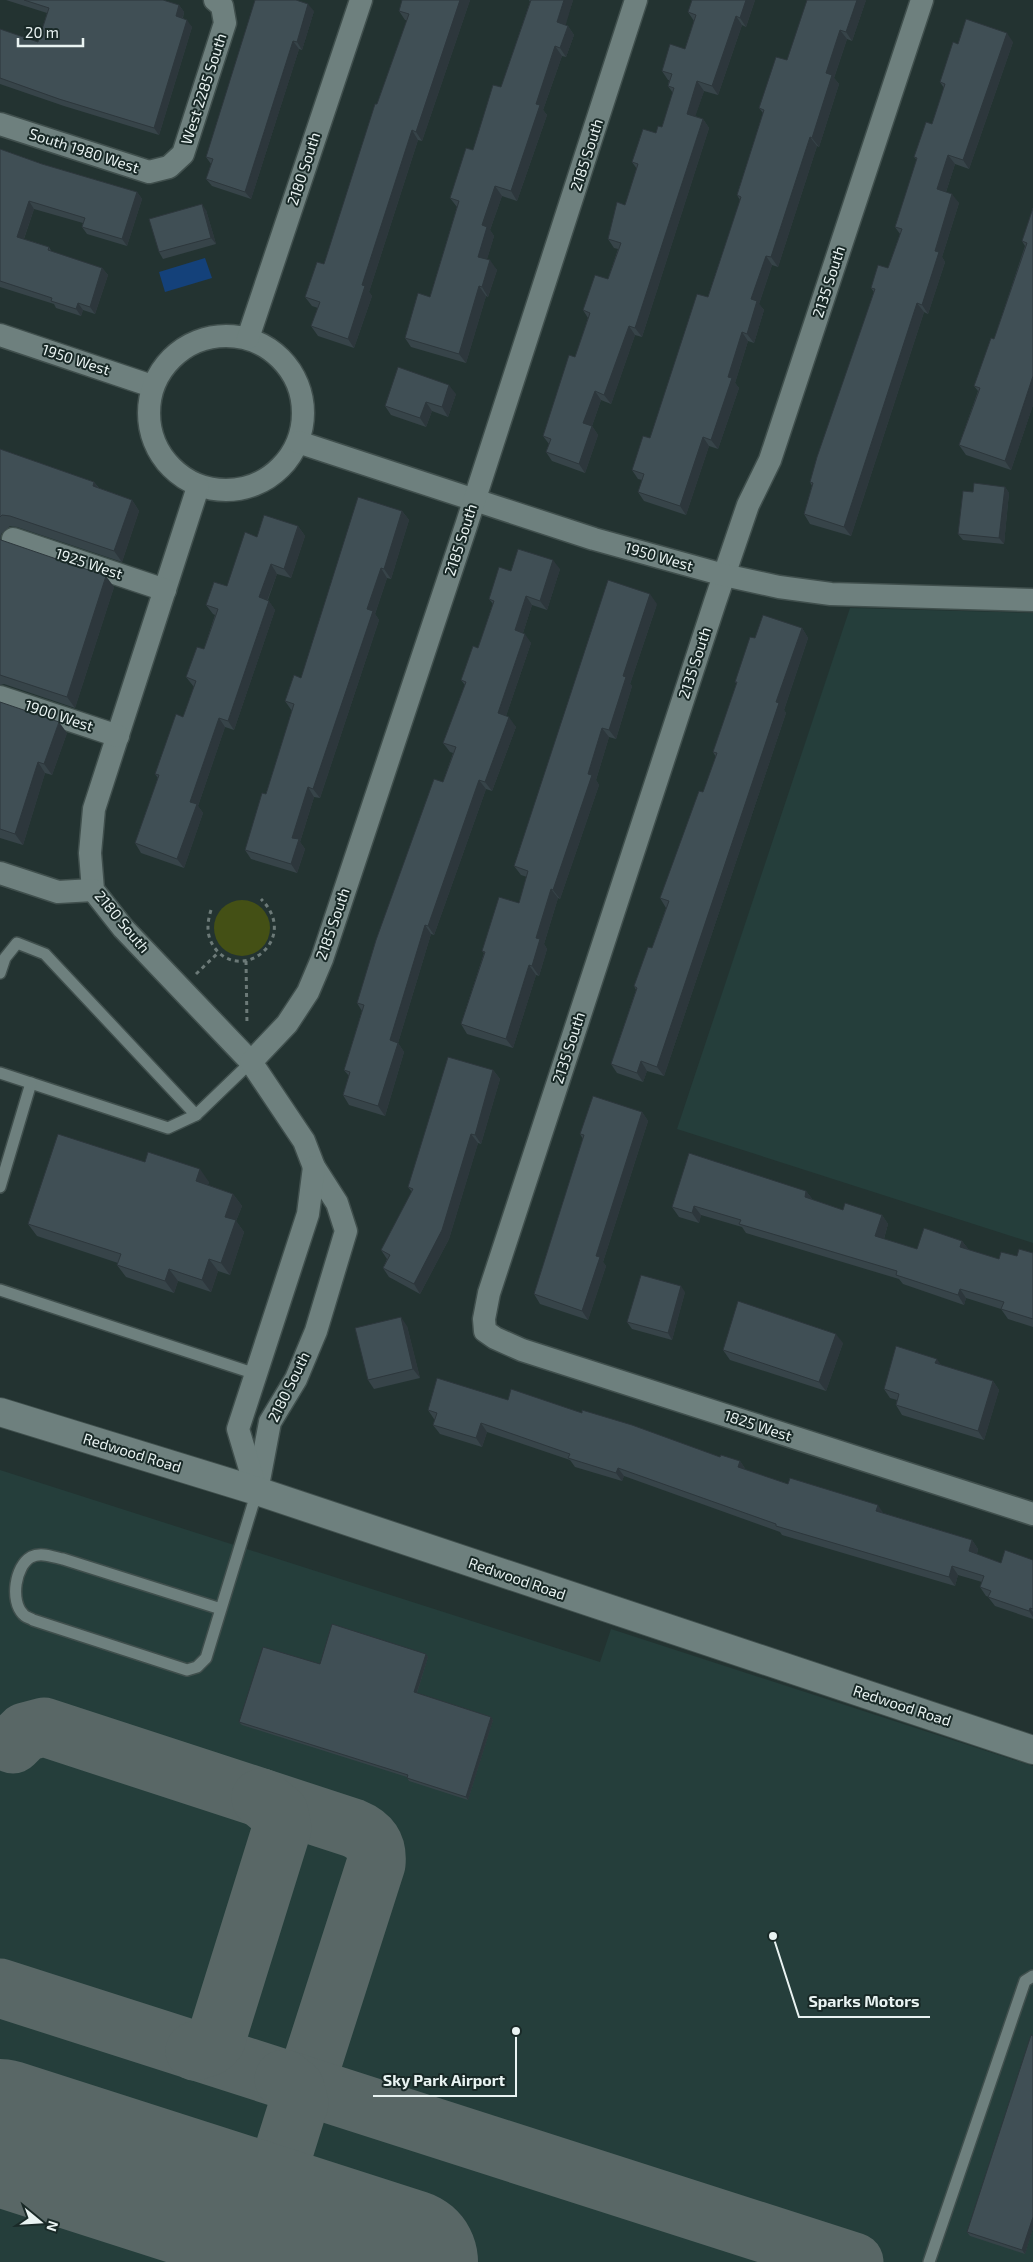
<svg xmlns="http://www.w3.org/2000/svg" width="1033" height="2262" font-family="'Exo 2',sans-serif">
<style>
.built{fill:#253e3b}
.green{fill:#445015}
.water{fill:#14417a}
.lines{fill:none;stroke-linecap:round;stroke-linejoin:round}
.taxiway{stroke:#596766;stroke-width:59}
.runway{stroke:#596766;stroke-width:146}
.service-casing{stroke:#404f4d;stroke-width:14}
.minor-casing{stroke:#404f4d;stroke-width:25}
.secondary-casing{stroke:#404f4d;stroke-width:30}
.path{stroke:#6c7a78;stroke-width:3;stroke-dasharray:4 4;stroke-linecap:butt}
.service{stroke:#6e807e;stroke-width:11}
.minor{stroke:#6e807e;stroke-width:22}
.secondary{stroke:#6e807e;stroke-width:28}
.wall{fill:#374449}
.shaded-wall{fill:#2d373c}
.building{fill:#404f55;stroke:#2d373c}
.labels{text-anchor:middle;stroke-width:4;stroke-linejoin:round;paint-order:stroke}
.street-label{font-size:15px;fill:#e9f3f2;stroke:#192927}
.leader{fill:none;stroke:#e9f3f2;stroke-width:2}
.callout-dot{fill:#e9f3f2;stroke:#192927;stroke-width:2}
.callout-label{font-size:16px;text-anchor:middle;font-weight:bold;fill:#e9f3f2;stroke:#192927;stroke-width:4;stroke-linejoin:round;paint-order:stroke}
</style>
<rect width="100%" height="100%" fill="#233331"/>
<!-- built -->
<g class="built">
<path d="M850,608L1033,613V1243L677,1129Z"/>
<path d="M0,1470L600,1662L611,1629L1033,1766V2262H0Z"/>
</g>
<!-- green -->
<circle class="green" cx="242" cy="928" r="28"/>
<!-- water -->
<path class="water" d="M205,258L212,278L165,292L159,272Z"/>
<g class="lines">
<!-- taxiway -->
<g class="taxiway">
<path d="M13,1744L25,1732L44,1727L353,1828C370,1835 378,1845 376,1864L310,2070L301,2077L284,2079"/>
<path d="M0,1988L854,2262"/>
<path d="M195,2051L210,2046L216,2040L282,1828L279,1813L261,1798"/>
<path d="M274,2183C271,2200 284,2216 296,2227"/>
<path d="M219,2203L241,2204L252,2202L263,2196L274,2183L299,2103L295,2088L284,2079"/>
</g>
<!-- runway -->
<path class="runway" d="M0,2132L405,2262"/>
<!-- service casing -->
<g class="service-casing">
<g id="service">
<path d="M0,973L5,958L17,943L45,954L196,1115L251,1062"/>
<path d="M0,1073L168,1128L196,1115"/>
<path d="M0,1187L31,1083"/>
<path d="M0,1290L256,1374"/>
<path d="M221,1609L63,1559C53,1557 41,1552 31,1557C15,1566 10,1601 23,1614C25,1617 30,1618 33,1620L187,1670L197,1667L206,1658L257,1491"/>
<path d="M929,2262L1025,1981L1033,1976"/>
</g>
</g>
<!-- minor casing -->
<g class="minor-casing">
<g id="minor">
<path d="M922,0L770,460L748,505L715,602L489,1293L484,1319L485,1331L495,1338L522,1350L1033,1514"/>
<path d="M0,124L149,172L169,167L183,154L225,23L222,6L215,0"/>
<path d="M0,335L152,386"/>
<circle cx="226" cy="413" r="77"/>
<path d="M248,338L361,0"/>
<path d="M298,442L594,539L724,575L779,587L831,594L1033,600"/>
<path d="M198,487L94,809L90,853L93,890L123,928L251,1062L304,1141L314,1167L337,1203L346,1231L316,1331L296,1379L270,1422L257,1491"/>
<path d="M13,539L165,590"/>
<path d="M0,697L118,736"/>
<path d="M0,873L58,892L93,890"/>
<path d="M251,1062L287,1024L308,992L322,959L466,526L636,0"/>
<path d="M256,1489L238,1429L308,1214L314,1167"/>
</g>
</g>
<!-- secondary casing -->
<g class="secondary-casing">
<path id="secondary" d="M0,1412L257,1491L1033,1750"/>
</g>
<!-- path -->
<g class="path">
<path d="M211,910C207,923 206,935 214,947C241,985 301,939 261,899"/>
<path d="M246,961L247,1025"/>
<path d="M196,974L219,952"/>
</g>
<!-- service -->
<use href="#service" class="service"/>
<!-- minor -->
<use href="#minor" class="minor"/>
<!-- secondary -->
<use href="#secondary" class="secondary"/>
</g>
<!-- wall -->
<g class="wall">
<path d="M6,0H163L179,5L184,12L183,18L192,27L159,135L64,106L0,84V29L38,42L47,13Z"/>
<path d="M470,0L422,141L418,140L369,292L372,296L354,348L318,336L311,326L318,308L312,306L305,297L324,264L377,104L407,20H405L399,11Z"/>
<path d="M529,0H573L565,25L568,26L574,35L566,57L562,56L543,110L547,115L517,201L502,196L490,230L494,236L487,259L497,270L488,297L486,296L466,363L411,347L405,338L430,297L457,207L450,198L473,150L501,87L530,2Z"/>
<path d="M692,0H755L746,27L742,25L718,95L704,91L695,116L703,119L709,128L642,337L635,335L611,404L601,400L592,426L598,435L585,473L552,461L546,452L549,444L543,436L575,357L588,318L583,310L608,279L618,249L614,248L608,239L625,205L637,169L632,162L662,127L673,93L668,86L669,80H668L662,71L685,49L694,21L688,12Z"/>
<path d="M866,0L852,41L847,39L834,78L839,84L819,147L817,146L778,267L772,265L759,304L764,310L754,343L748,341L735,383L739,388L718,449L709,446L686,515L644,501L638,492L642,480L638,479L632,470L650,438L708,297L740,200L737,195L763,113L759,108L787,60Z"/>
<path d="M314,11L302,50L299,49L251,199L212,186L206,179L211,164L206,157Z"/>
<path d="M1013,42L969,169L955,164L946,192L959,203L942,257L945,262L928,314L924,312L851,536L810,524L804,514L812,486L810,482L874,292L871,288L888,268L900,234L895,227L917,160L914,157L932,124L944,88L940,82L958,44Z"/>
<path d="M0,149L42,164L137,192L142,199L127,246L87,234L82,227L83,223L34,209L24,239L49,247L52,252L102,268L108,275L95,314L83,310L81,316L56,308L54,304L0,287Z"/>
<path d="M1033,208V405L1011,470L966,455L959,445L978,391L974,386L994,339L1025,246L1022,241Z"/>
<path d="M206,210L216,244L163,259L159,252Z"/>
<path d="M456,394L448,417L432,411L426,427L391,415L385,406Z"/>
<path d="M0,449L94,482L99,488L132,500L139,511L122,562L17,527L10,526L1,534L0,540H1L114,587L75,708L4,684L0,685Z"/>
<path d="M1005,487L1009,493L1004,544L963,540L958,534Z"/>
<path d="M402,511L409,520L391,579L387,578L375,614L379,620L320,798L314,797L300,842L305,849L297,873L251,859L245,850L266,794L292,711L285,701L301,678Z"/>
<path d="M298,526L305,536L291,578L277,574L268,600L275,610L234,730L225,727L198,806L203,813L184,868L141,853L135,843L158,778L155,774L183,717L194,687L186,677L204,649L215,615L213,614L206,605L227,586L257,537Z"/>
<path d="M560,569L547,610L532,605L523,633L531,643L506,716L516,727L492,791L486,789L434,935L431,934L398,1043L404,1052L385,1116L349,1105L343,1095L349,1076L344,1070L362,1011L357,1003L443,782L453,753L450,752L443,743L465,685L461,680L478,648L493,604L489,599L511,571Z"/>
<path d="M657,604L630,684L632,686L616,739L609,737L596,780L599,785L560,899L558,898L544,944L547,949L539,976L536,975L513,1048L467,1034L461,1024L484,953L482,951L519,903L527,877L521,875L514,866Z"/>
<path d="M802,628L808,638L784,710L786,713L664,1076L647,1071L643,1082L617,1073L611,1064L636,990L634,986L652,948L666,908L660,898L703,792L716,757L713,752L737,684L735,682L755,638Z"/>
<path d="M0,702L67,733L52,775L45,773L23,845L0,838Z"/>
<path d="M493,1070L500,1079L481,1144L478,1143L449,1239L420,1294L389,1277L383,1268L387,1259L381,1250L412,1192L408,1187Z"/>
<path d="M642,1112L648,1121L603,1262L606,1266L588,1320L540,1304L534,1294L583,1139L580,1134Z"/>
<path d="M145,1162L209,1182L208,1185L233,1194L242,1206L236,1221L244,1232L230,1275L218,1271L211,1292L178,1281L174,1293L126,1277L117,1265L118,1263L37,1236L28,1224Z"/>
<path d="M806,1191L813,1200L843,1210L882,1215L888,1224L884,1239L917,1249L962,1241L969,1250L999,1259L1017,1256L1033,1253V1327L1008,1319L1001,1309L966,1298L964,1305L903,1284L899,1279L746,1233L742,1227L701,1215L699,1223L679,1217L672,1207Z"/>
<path d="M685,1292L672,1340L632,1329L627,1322Z"/>
<path d="M407,1326L420,1378L374,1389L368,1380Z"/>
<path d="M843,1343L826,1391L730,1360L723,1350Z"/>
<path d="M941,1365L993,1381L999,1390L984,1440L902,1415L896,1405L897,1400L890,1398L884,1389Z"/>
<path d="M508,1400L582,1413L720,1457L740,1461L746,1470L788,1484L972,1540L978,1549L977,1554L1001,1563L1033,1560V1619L995,1606L988,1597H989L986,1596L980,1587L982,1582L958,1575L955,1586L782,1535L780,1532L624,1476L622,1481L575,1467L570,1460L487,1432L482,1447L440,1434L433,1425L435,1419H434L428,1410Z"/>
<path d="M426,1654L428,1657L417,1693L491,1717L493,1720L468,1800L409,1781L407,1777L242,1725L239,1722L320,1664Z"/>
<path d="M1033,2036V2228L1025,2254L970,2236L967,2232Z"/>
</g>
<!-- shaded-wall -->
<g class="shaded-wall">
<path d="M460,0H470L422,141L416,132Z"/>
<path d="M564,0H573L564,31L557,22Z"/>
<path d="M746,0H755L746,27L740,18Z"/>
<path d="M857,0H866L852,41L846,32Z"/>
<path d="M308,4L314,11L302,50L297,42Z"/>
<path d="M179,5L184,12L181,23L176,16Z"/>
<path d="M736,16L742,25L718,95L712,86Z"/>
<path d="M187,20L192,27L159,135L154,128Z"/>
<path d="M568,26L574,35L566,57L560,48Z"/>
<path d="M840,30L847,39L834,78L839,84L819,147L812,138L826,73Z"/>
<path d="M1007,33L1013,42L969,169L963,160Z"/>
<path d="M293,41L299,49L251,199L245,192Z"/>
<path d="M555,46L562,56L543,110L547,115L517,201L511,191L536,104Z"/>
<path d="M697,81L704,91L693,123L687,114Z"/>
<path d="M703,119L709,128L642,337L635,328Z"/>
<path d="M412,130L418,140L369,292L372,296L354,348L348,339L362,285Z"/>
<path d="M810,137L817,146L778,267L771,257Z"/>
<path d="M948,155L955,164L944,198L937,189Z"/>
<path d="M495,186L502,196L490,230L494,236L485,266L478,257L482,225Z"/>
<path d="M137,192L142,199L127,246L122,239Z"/>
<path d="M952,194L959,203L942,257L945,262L928,314L922,305L935,251Z"/>
<path d="M29,201L34,209L22,244L17,237Z"/>
<path d="M202,204L206,210L216,244L211,238Z"/>
<path d="M766,256L772,265L759,304L764,310L754,343L747,334L751,299Z"/>
<path d="M490,260L497,270L488,297L482,287Z"/>
<path d="M102,268L108,275L95,314L90,307Z"/>
<path d="M479,286L486,296L466,363L459,354Z"/>
<path d="M78,303L83,310L81,316L76,309Z"/>
<path d="M917,303L924,312L851,536L844,527Z"/>
<path d="M629,326L635,335L611,404L604,395Z"/>
<path d="M742,332L748,341L735,383L739,388L718,449L711,440L728,377Z"/>
<path d="M1033,376V405L1011,470L1005,461Z"/>
<path d="M449,385L456,394L448,417L442,407Z"/>
<path d="M595,391L601,400L592,426L598,435L585,473L579,464L583,423Z"/>
<path d="M426,402L432,411L426,427L420,418Z"/>
<path d="M703,437L709,446L686,515L680,506Z"/>
<path d="M94,482L102,493L93,486Z"/>
<path d="M1005,487L1009,493L1004,544L999,538Z"/>
<path d="M132,500L139,511L122,562L114,551Z"/>
<path d="M402,511L409,520L391,579L384,569Z"/>
<path d="M298,526L305,536L291,578L284,569Z"/>
<path d="M553,560L560,569L547,610L540,601Z"/>
<path d="M271,564L277,574L265,606L259,597Z"/>
<path d="M381,568L387,578L375,614L379,620L320,798L313,789L367,609Z"/>
<path d="M106,576L114,587L75,708L67,697Z"/>
<path d="M650,594L657,604L630,684L632,686L616,739L609,730L623,676Z"/>
<path d="M526,596L532,605L521,639L515,630Z"/>
<path d="M269,601L275,610L234,730L228,721Z"/>
<path d="M802,628L808,638L784,710L786,713L664,1076L657,1067L776,702Z"/>
<path d="M525,634L531,643L504,722L498,713Z"/>
<path d="M509,717L516,727L492,791L485,782Z"/>
<path d="M219,718L225,727L198,806L203,813L184,868L177,859L190,802Z"/>
<path d="M59,722L67,733L52,775L44,764Z"/>
<path d="M602,728L609,737L596,780L599,785L560,899L553,890Z"/>
<path d="M38,762L45,773L23,845L15,834Z"/>
<path d="M479,780L486,789L434,935L428,926Z"/>
<path d="M308,787L314,797L300,842L305,849L297,873L291,864L292,838Z"/>
<path d="M551,889L558,898L544,944L547,949L539,976L532,966L536,938Z"/>
<path d="M425,925L431,934L398,1043L404,1052L385,1116L378,1106L390,1040Z"/>
<path d="M529,965L536,975L513,1048L506,1039Z"/>
<path d="M641,1061L647,1071L643,1082L637,1073Z"/>
<path d="M493,1070L500,1079L481,1144L475,1135Z"/>
<path d="M642,1112L648,1121L603,1262L606,1266L588,1320L582,1311L596,1256Z"/>
<path d="M471,1134L478,1143L449,1239L420,1294L414,1284Z"/>
<path d="M200,1169L209,1182L205,1194L196,1181Z"/>
<path d="M806,1191L813,1200L805,1197Z"/>
<path d="M233,1194L242,1206L236,1221L244,1232L230,1275L221,1263L225,1217Z"/>
<path d="M694,1206L701,1215L699,1223L692,1213Z"/>
<path d="M882,1215L888,1224L882,1245L875,1236Z"/>
<path d="M962,1241L969,1250L960,1247Z"/>
<path d="M209,1259L218,1271L211,1292L202,1280Z"/>
<path d="M169,1269L178,1281L174,1293L165,1281Z"/>
<path d="M681,1286L685,1292L672,1340L668,1333Z"/>
<path d="M960,1289L966,1298L964,1305L958,1295Z"/>
<path d="M401,1317L407,1326L420,1378L413,1369Z"/>
<path d="M836,1334L843,1343L826,1391L819,1382Z"/>
<path d="M937,1359L943,1368L935,1363Z"/>
<path d="M993,1381L999,1390L984,1440L978,1431Z"/>
<path d="M481,1423L487,1432L482,1447L476,1438Z"/>
<path d="M740,1461L746,1470L738,1467Z"/>
<path d="M618,1468L624,1476L622,1481L616,1473Z"/>
<path d="M878,1505L884,1514L876,1511Z"/>
<path d="M972,1540L978,1549L975,1560L969,1551Z"/>
<path d="M952,1566L958,1575L955,1586L949,1577Z"/>
<path d="M1030,1608L1033,1612V1617L1029,1611Z"/>
<path d="M426,1654L428,1657L416,1695L414,1692Z"/>
<path d="M491,1717L493,1720L468,1800L466,1797Z"/>
<path d="M1033,2217V2228L1025,2254L1022,2250Z"/>
</g>
<!-- building -->
<g class="building">
<path d="M24,0H163L179,5L176,16L187,20L154,128L59,99L0,78V29L38,42L49,8Z"/>
<path d="M255,0H296L308,4L297,42L293,41L245,192L206,179L213,159L206,157Z"/>
<path d="M402,0H460L416,132L412,130L362,285L365,286L348,339L311,326L320,302L305,297L317,262L324,264L375,104H377L409,14L399,11Z"/>
<path d="M531,0H564L557,22L568,26L560,48L555,46L536,104L540,105L511,191L495,186L482,225L487,227L478,257L490,260L482,287L479,286L459,354L405,338L418,293L430,297L459,201L450,198L466,148L473,150L493,85L501,87Z"/>
<path d="M692,0H746L740,18L736,16L712,86L697,81L687,114L703,119L635,328L629,326L604,395L595,391L583,423L592,426L579,464L546,452L551,439L543,436L569,355L575,357L590,313L583,310L595,275L608,279L621,243L608,239L617,202L625,205L638,164L632,162L643,129L656,133L658,126L662,127L674,88L668,86L672,74L662,71L670,44L685,49L696,15L688,12Z"/>
<path d="M807,0H857L846,32L840,30L826,73L832,75L812,138L810,137L771,257L766,256L751,299L757,301L747,334L742,332L728,377L732,378L711,440L703,437L680,506L638,492L644,474L632,470L643,436L650,438L697,294L708,297L741,197L737,195L764,110L759,108L776,57L787,60Z"/>
<path d="M966,19L1007,33L963,160L948,155L937,189L952,194L935,251L939,252L922,305L917,303L844,527L804,514L813,483L810,482L817,457L875,289L871,288L878,265L888,268L902,229L895,227L917,158L914,157L926,122L932,124L945,84L940,82L953,42L958,44Z"/>
<path d="M0,149L42,164L137,192L122,239L82,227L85,218L29,201L17,237L49,247L48,250L102,268L90,307L78,303L76,309L51,301L52,298L0,281Z"/>
<path d="M202,204L211,238L159,252L149,219Z"/>
<path d="M1033,208V376L1005,461L959,445L980,388L974,386L991,338L994,339L1027,243L1022,241Z"/>
<path d="M398,367L449,385L442,407L426,402L420,418L385,406Z"/>
<path d="M0,449L94,482L93,486L132,500L114,551L10,516L2,515L0,517Z"/>
<path d="M974,483L1005,487L999,538L958,534L963,491L973,492Z"/>
<path d="M358,497L402,511L384,569L381,568L367,609L373,611L313,789L308,787L292,838L299,839L291,864L245,850L262,793L266,794L294,704L285,701L294,675L301,678Z"/>
<path d="M264,515L298,526L284,569L271,564L259,597L269,601L228,721L219,718L190,802L197,804L177,859L135,843L159,775L155,774L176,714L183,717L196,681L186,677L197,647L204,649L218,609L206,605L214,582L227,586L245,532L257,537Z"/>
<path d="M0,539L1,540L106,576L67,697L0,675Z"/>
<path d="M518,549L553,560L540,601L526,596L515,630L525,634L498,713L509,717L485,782L479,780L428,926L425,925L390,1040L398,1043L378,1106L343,1095L350,1072L344,1070L364,1005L357,1003L376,940L434,779L443,782L456,747L443,743L466,682L461,680L473,646L478,648L494,601L489,599L499,567L511,571Z"/>
<path d="M608,580L650,594L623,676L626,677L609,730L602,728L588,774L592,775L553,890L551,889L536,938L540,939L532,966L529,965L506,1039L461,1024L485,952L482,951L499,897L519,903L528,871L514,866Z"/>
<path d="M763,615L802,628L776,702L779,703L657,1067L641,1061L637,1073L611,1064L637,988L634,986L648,947L652,948L669,901L660,898L699,791L703,792L717,753L713,752L737,682H735L750,637L755,638Z"/>
<path d="M0,702L59,722L44,764L38,762L15,834L0,829Z"/>
<path d="M448,1057L493,1070L475,1135L471,1134L442,1230L414,1284L383,1268L390,1255L381,1250L413,1189L408,1187Z"/>
<path d="M593,1096L642,1112L596,1256L600,1257L582,1311L534,1294L584,1135L580,1134Z"/>
<path d="M58,1134L145,1162L148,1152L200,1169L196,1181L233,1194L225,1217L236,1220L221,1263L209,1259L202,1280L169,1269L165,1281L117,1265L121,1254L28,1224Z"/>
<path d="M689,1153L806,1191L805,1197L843,1210L845,1203L882,1215L875,1236L917,1249L924,1228L962,1241L960,1247L999,1259L1001,1252L1017,1256L1019,1249L1033,1253V1319L1001,1309L1004,1302L960,1289L958,1295L896,1275L897,1271L739,1224L741,1220L694,1206L692,1213L672,1207Z"/>
<path d="M641,1275L681,1286L668,1333L627,1322Z"/>
<path d="M738,1301L836,1334L819,1382L723,1350Z"/>
<path d="M401,1317L413,1369L368,1380L355,1328Z"/>
<path d="M896,1346L937,1359L935,1363L993,1381L978,1431L896,1405L899,1394L884,1389Z"/>
<path d="M437,1378L508,1400L511,1389L582,1413V1410L632,1425L720,1457L721,1455L740,1461L738,1467L788,1484L790,1478L878,1505L876,1511L972,1540L969,1551L1001,1563L1005,1550L1033,1560V1609L1030,1608L1029,1611L988,1597L991,1591L980,1587L984,1576L952,1566L949,1577L776,1526V1524L618,1468L616,1473L568,1458L570,1454L481,1423L476,1438L433,1425L437,1413L428,1410Z"/>
<path d="M332,1624L426,1654L414,1692L491,1717L466,1797L407,1778L408,1775L239,1722L263,1647L320,1664Z"/>
<path d="M1031,2035L1033,2036V2217L1022,2250L967,2232Z"/>
</g>
<g class="labels">
<!-- street labels -->
<g class="street-label">
<text transform="translate(204 89) rotate(-72)" y="5">West 2285 South</text>
<text transform="translate(84 151) rotate(18)" y="5">South 1980 West</text>
<text transform="translate(587 155) rotate(-72)" y="5">2185 South</text>
<text transform="translate(304 169) rotate(-72)" y="5">2180 South</text>
<text transform="translate(829 282) rotate(-72)" y="5">2135 South</text>
<text transform="translate(76 360) rotate(18)" y="5">1950 West</text>
<text transform="translate(461 540) rotate(-72)" y="5">2185 South</text>
<text transform="translate(659 557) rotate(16)" y="5">1950 West</text>
<text transform="translate(89 564) rotate(18)" y="5">1925 West</text>
<text transform="translate(695 663) rotate(-72)" y="5">2135 South</text>
<text transform="translate(59 716) rotate(18)" y="5">1900 West</text>
<text transform="translate(122 922) rotate(50)" y="5">2180 South</text>
<text transform="translate(333 924) rotate(-71)" y="5">2185 South</text>
<text transform="translate(569 1048) rotate(-72)" y="5">2135 South</text>
<text transform="translate(289 1387) rotate(-64)" y="5">2180 South</text>
<text transform="translate(758 1426) rotate(18)" y="5">1825 West</text>
<text transform="translate(132 1453) rotate(17)" y="5">Redwood Road</text>
<text transform="translate(517 1579) rotate(19)" y="5">Redwood Road</text>
<text transform="translate(902 1706) rotate(18)" y="5">Redwood Road</text>
</g>
</g>
<!-- callouts -->
<path class="leader" d="M773 1936L799 2017H930M516 2031L516 2096H373"/>
<g class="callout-dot">
<circle cx="773" cy="1936" r="5"/>
<circle cx="516" cy="2031" r="5"/>
</g>
<g class="callout-label">
<text x="864" y="2007">Sparks Motors</text>
<text x="444" y="2086">Sky Park Airport</text>
</g>
<!-- north arrow -->
<g transform="translate(40 2222) rotate(108)" stroke="#192927" stroke-width="4" paint-order="stroke">
<path d="M0-4L9 19L0 12L-9 19Z" fill="#e9f3f2"/>
<text y="-8" font-size="14" font-weight="bold" text-anchor="middle" fill="#e9f3f2">N</text>
</g>
<!-- scale -->
<path d="M18 38v8h65v-8" fill="none" stroke="#e9f3f2" stroke-width="2.5"/>
<text x="25" y="38" font-size="15" fill="#e9f3f2" stroke="#192927" stroke-width="4" paint-order="stroke">20 m</text>
</svg>
